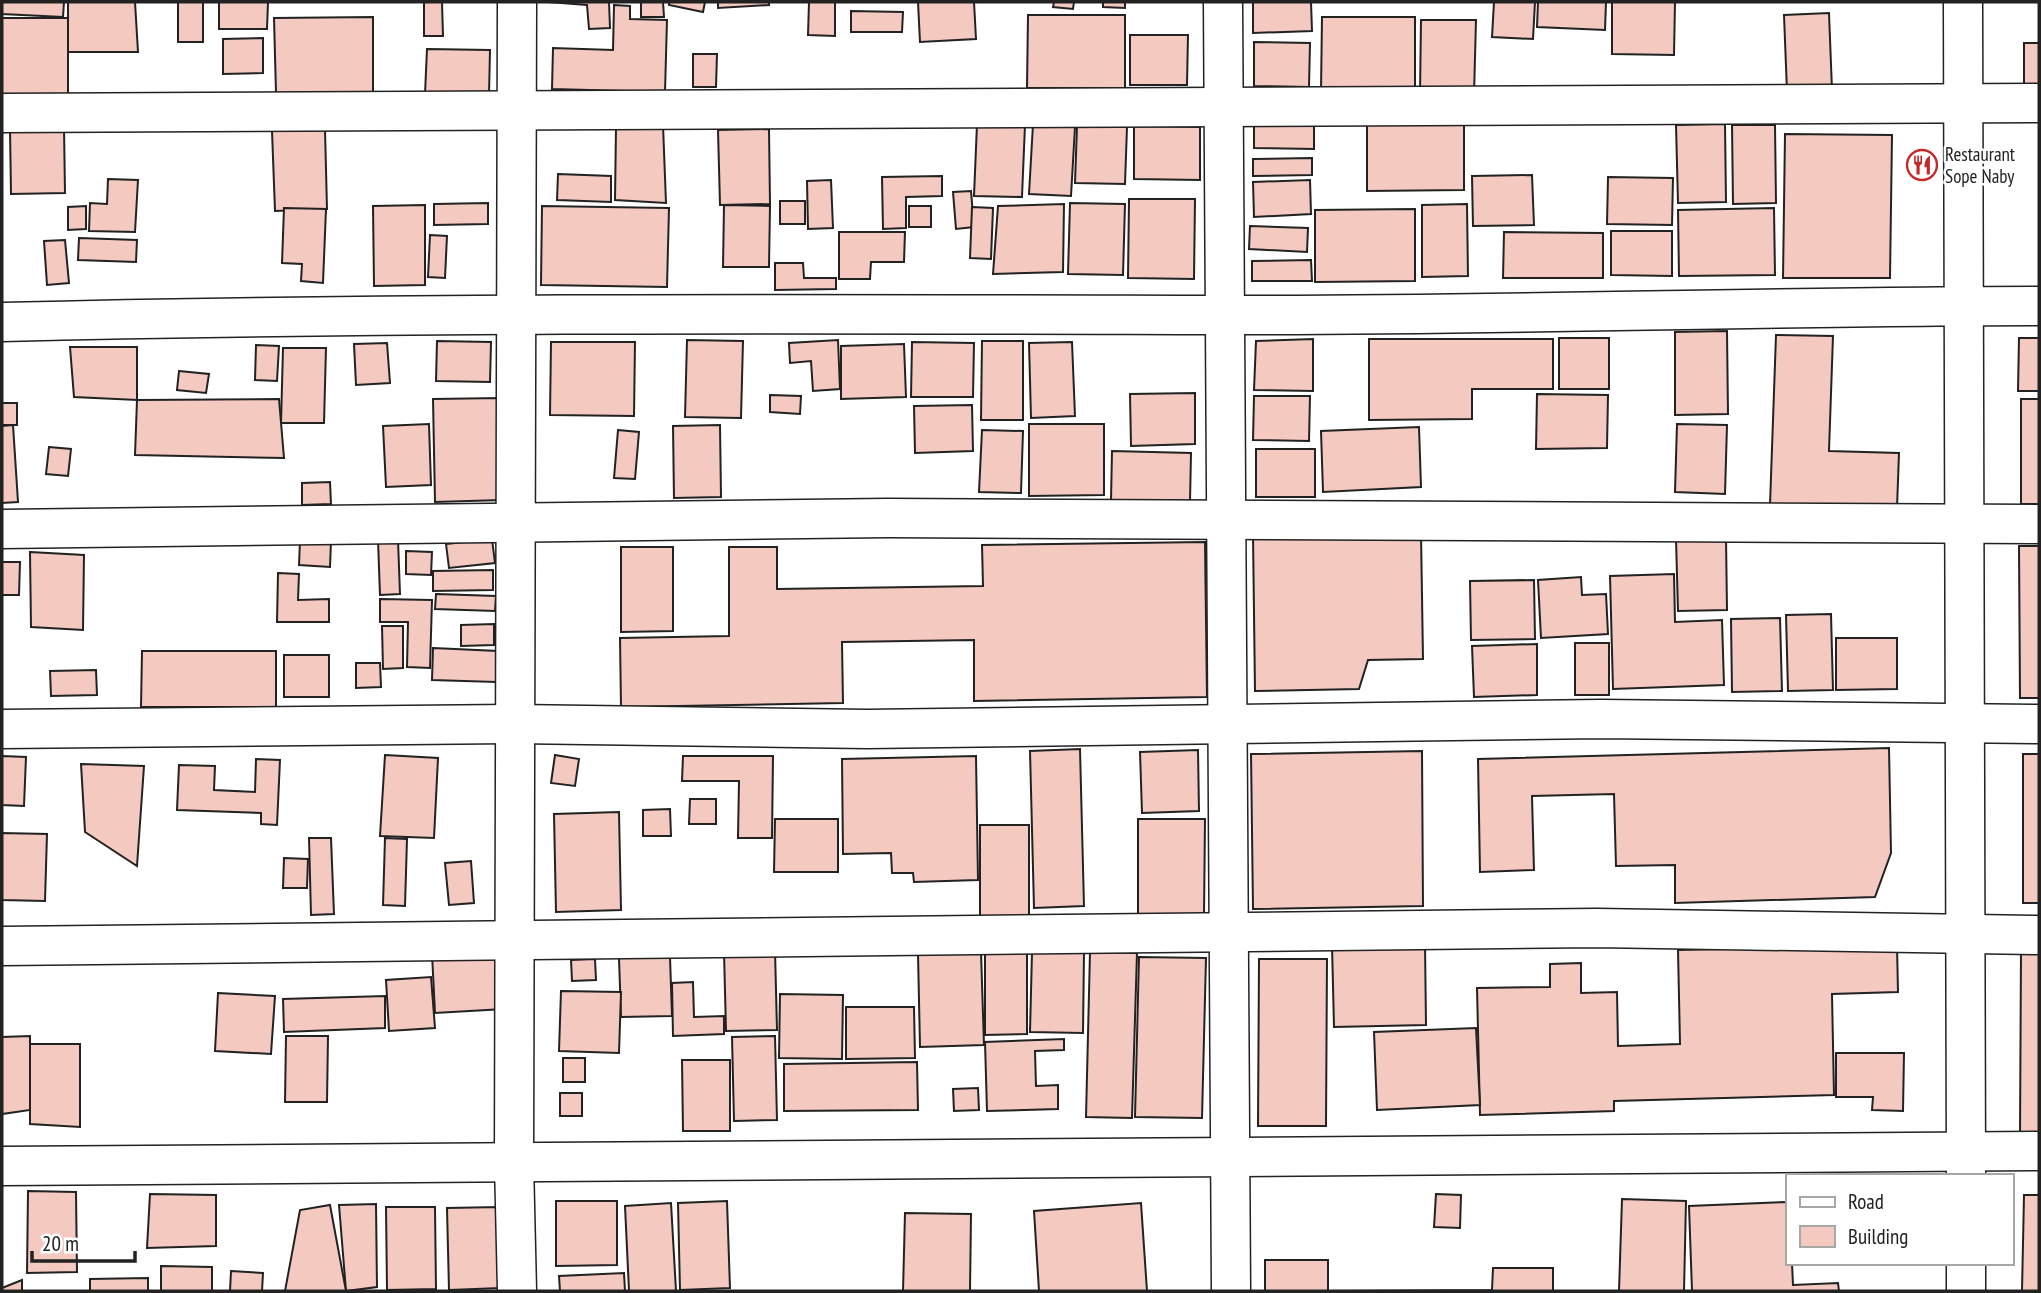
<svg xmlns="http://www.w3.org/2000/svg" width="2041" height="1293" font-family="'PT Sans Narrow',sans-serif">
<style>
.building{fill:#f3c9c0;stroke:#222;stroke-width:2}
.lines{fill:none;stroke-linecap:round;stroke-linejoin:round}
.minor-casing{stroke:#222;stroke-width:41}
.minor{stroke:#fff;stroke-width:38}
.labels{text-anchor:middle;stroke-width:5;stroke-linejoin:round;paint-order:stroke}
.poi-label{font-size:19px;fill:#222;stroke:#fff;text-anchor:start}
</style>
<rect width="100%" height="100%" fill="#fff"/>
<!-- building -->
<g class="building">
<path d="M2,2H64L63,17L2,14Z"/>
<path d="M68,2H135L138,52H68Z"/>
<rect x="178" y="2" width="25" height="40"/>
<path d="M219,2H268L267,29H219Z"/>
<path d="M424,2H442L443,36H424Z"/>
<path d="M548,2H609L610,28L589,29L587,5Z"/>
<path d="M641,2H663L664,17H641Z"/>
<path d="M669,2H705L703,12L669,5Z"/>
<path d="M718,2H769V5L718,8Z"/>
<path d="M809,2H835V36L808,35Z"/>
<path d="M918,2H974L976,39L920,42Z"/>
<path d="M1054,2H1074L1073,9L1053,7Z"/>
<path d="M1103,2H1125V8L1103,7Z"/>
<path d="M1253,2H1311L1312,31L1253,33Z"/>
<path d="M1494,2H1535L1533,39L1492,37Z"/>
<path d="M1538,2H1606L1605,30L1537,27Z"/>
<path d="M1612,2H1675L1674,55L1612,54Z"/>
<path d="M614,5L630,6V19L667,20L665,92L552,89L553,48L613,50Z"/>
<path d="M851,11L903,12L902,32H851Z"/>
<path d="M1829,13L1832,90L1787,92L1784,15Z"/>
<path d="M1028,15H1125V88H1027Z"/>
<path d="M373,17V98L276,93L274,18Z"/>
<path d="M1322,17H1415V92L1321,91Z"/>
<path d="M2,18H68V97L19,98V94H2Z"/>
<path d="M1421,20H1476L1474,95L1420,94Z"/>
<path d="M1130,35H1188L1187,85H1130Z"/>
<path d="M263,38V73L223,74V39Z"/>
<path d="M1254,42L1310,43L1309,87L1254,86Z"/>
<rect x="2024" y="43" width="15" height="50"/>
<path d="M427,49L490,50L489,95L425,94Z"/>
<path d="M693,54H717L716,87H693Z"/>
<path d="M1254,122L1314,123V149L1254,148Z"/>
<path d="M977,124L1025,125L1022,197L974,196Z"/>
<path d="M1033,124L1075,127L1071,196L1029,194Z"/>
<path d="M1464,124V190L1367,191V125Z"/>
<path d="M1725,124L1726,202L1678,203L1676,125Z"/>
<path d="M663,125L666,203L615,200L616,127Z"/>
<path d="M1732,125H1775L1776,203L1733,204Z"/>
<path d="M1077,126L1127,127L1125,184L1075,183Z"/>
<path d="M1134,126L1200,127V180L1134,179Z"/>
<path d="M64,127L65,193L11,194L10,129Z"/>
<path d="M325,129L327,209L275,211L272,131Z"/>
<path d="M769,129L770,204L720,205L718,130Z"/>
<path d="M1785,134L1892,135L1890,278H1783Z"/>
<path d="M1312,158V175L1253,176V159Z"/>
<path d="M558,174L611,176V202L557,200Z"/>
<path d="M1532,175L1534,225L1473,226L1472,176Z"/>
<path d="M942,176V196L906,197V228L883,229L882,177Z"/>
<path d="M1608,177L1673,178L1672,225L1607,224Z"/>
<path d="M108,179L138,180L135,232L89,231L90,203L107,204Z"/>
<path d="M831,180L833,228L808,229L807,181Z"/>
<path d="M1310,180L1311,214L1254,217L1253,182Z"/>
<path d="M971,191L974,227L956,229L953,192Z"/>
<path d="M1129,199H1195L1194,279L1128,278Z"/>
<rect x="780" y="201" width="25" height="23"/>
<path d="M488,203V224L434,225V204Z"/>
<path d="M1070,203L1125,204L1123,275L1068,274Z"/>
<path d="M1064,204L1063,272L993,274L998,206Z"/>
<path d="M1467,204L1468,276L1422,277V205Z"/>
<path d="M425,205V285L374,286L373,206Z"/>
<path d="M724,205L770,206L769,267H723Z"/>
<path d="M86,206V229L68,230V207Z"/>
<path d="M542,206L669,208L667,287L541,285Z"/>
<rect x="909" y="206" width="22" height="21"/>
<path d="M972,207L993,208L991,259L970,258Z"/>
<path d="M284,208L326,209L323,283L301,281L302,264L282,263Z"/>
<path d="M1774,208L1775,275L1679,276L1678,210Z"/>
<path d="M1415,209V281L1315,282V210Z"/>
<path d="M1250,226L1308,228L1307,252L1249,249Z"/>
<path d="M1611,231H1672V276L1611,275Z"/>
<path d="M839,232H905L904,262H871L870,279H839Z"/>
<path d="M1504,232L1603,233V278H1503Z"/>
<path d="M430,235L447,236L445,278L428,277Z"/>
<path d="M79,238L137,240L136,262L78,260Z"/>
<path d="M65,240L69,283L47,285L44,241Z"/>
<path d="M1311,260L1312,281H1252V261Z"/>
<path d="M775,263H803L804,278H836V289L775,290Z"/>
<path d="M1727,331L1728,414L1675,415V332Z"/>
<path d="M1776,335L1833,336L1829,451L1899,453L1897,508L1770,505Z"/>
<rect x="1559" y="338" width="50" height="51"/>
<path d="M2019,338H2039V391H2018Z"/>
<path d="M1313,339V391L1254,390L1256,341Z"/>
<path d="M1369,339H1553V389H1472V419L1369,420Z"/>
<path d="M687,340L743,341L741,418L685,417Z"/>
<path d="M838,340L840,389L813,391L811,361L790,363L789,343Z"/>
<path d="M437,341L491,342L490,382L436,381Z"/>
<path d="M982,341H1023V420H981Z"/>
<path d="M551,342H635L634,416L550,415Z"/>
<path d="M912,342L974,343L973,397H911Z"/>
<path d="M1072,342L1075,416L1031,418L1029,343Z"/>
<path d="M387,343L390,383L356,385L354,344Z"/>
<path d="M904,344L906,397L841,399V346Z"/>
<path d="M256,345L279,346L277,381L255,380Z"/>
<path d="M70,347H137V400L74,397Z"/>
<path d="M283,348H326L324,423H281Z"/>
<path d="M179,371L209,374L206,393L177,390Z"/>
<path d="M1195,393V444L1131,446L1130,394Z"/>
<path d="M1537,394L1608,395L1607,448L1536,449Z"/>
<path d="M770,395L801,396L800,414L770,412Z"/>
<path d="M1254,396H1310L1309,441L1253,440Z"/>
<path d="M501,398L502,500L435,502L433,399Z"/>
<path d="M279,399L284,458L135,455L137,400Z"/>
<rect x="2021" y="399" width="18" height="105"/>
<rect x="2" y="403" width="15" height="22"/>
<path d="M972,405L973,451L915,453L914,406Z"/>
<path d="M429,424L431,485L386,487L383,426Z"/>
<path d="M1029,424H1104V495L1029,496Z"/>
<path d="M1677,424L1727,425L1725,494L1675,492Z"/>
<path d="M13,425L18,502L2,503V426Z"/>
<path d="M720,425L721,497L674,498L673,426Z"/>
<path d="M1419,427L1421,487L1323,492L1321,431Z"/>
<path d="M618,430L639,432L635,479L614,478Z"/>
<path d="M982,430L1023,431L1021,493L979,492Z"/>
<path d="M49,447L71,449L68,476L46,474Z"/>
<rect x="1256" y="449" width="59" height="48"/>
<path d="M1112,451L1191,453L1190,502L1111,500Z"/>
<path d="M330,482L331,504L302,505V483Z"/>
<path d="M1421,533L1423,659L1368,660L1359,689L1255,691L1253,536Z"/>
<path d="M1726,538L1727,610L1678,611L1676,539Z"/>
<path d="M492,539L495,563L449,568L446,544Z"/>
<path d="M300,540L331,541L330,567L299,565Z"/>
<path d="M378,540H398L400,594L380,595Z"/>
<path d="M1205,542L1207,697L974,701V640L842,642L843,703L621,707L620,638L729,636V547H777V589L983,586L982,545Z"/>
<path d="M2019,546H2039V698H2020Z"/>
<path d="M621,547H673V631L621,632Z"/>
<path d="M406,551L432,552L431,575L406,574Z"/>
<path d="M30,552L84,555L83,630L31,627Z"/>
<path d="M2,562H20L19,595H2Z"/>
<path d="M493,570V590L433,591V571Z"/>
<path d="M278,573L299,574L298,600L329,599V622H277Z"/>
<path d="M1674,574L1675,622L1722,620L1724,685L1613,689L1610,576Z"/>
<path d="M1581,577L1582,595L1606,594L1608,634L1541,638L1538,580Z"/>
<path d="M1534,580L1535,639L1471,640L1470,581Z"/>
<path d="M436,594L496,596L495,611L435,609Z"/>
<path d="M380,599L432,600L430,668L407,667L408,622H380Z"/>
<path d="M1831,614L1833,690L1788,691L1786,615Z"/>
<path d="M1780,618L1782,691L1732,692L1731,619Z"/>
<path d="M494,624V645L461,646V625Z"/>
<path d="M382,626H403V668L383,669Z"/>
<path d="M1836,638H1897V689L1836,690Z"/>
<rect x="1575" y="643" width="34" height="52"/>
<path d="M1537,644V695L1474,697L1472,646Z"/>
<path d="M433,648L498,651L496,682L432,680Z"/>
<path d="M142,651H276V707H141Z"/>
<rect x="284" y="655" width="45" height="42"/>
<path d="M356,663H380L381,687L356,688Z"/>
<path d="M96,670L97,695L51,696L50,671Z"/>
<path d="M1889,748L1891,853L1875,897L1675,903V865L1616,866L1614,794L1532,796L1534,870L1480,872L1478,759Z"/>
<path d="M1080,749L1084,906L1034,908L1030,751Z"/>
<path d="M1198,750L1199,811L1142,813L1140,752Z"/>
<path d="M1422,751L1423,906L1253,909L1251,754Z"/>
<rect x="2023" y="754" width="16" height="149"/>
<path d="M385,755L438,758L434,838L380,836Z"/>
<path d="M555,755L579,759L575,786L551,783Z"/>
<path d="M2,756L26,757L24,806L2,805Z"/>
<path d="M683,756H773L772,838H738L739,781H682Z"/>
<path d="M976,756L978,880L914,882L913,873H892L891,853L843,854L842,759Z"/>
<path d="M256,759L280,760L277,825L261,824V813L177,810L179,765L215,766L214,790L255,792Z"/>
<path d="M81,764L144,766L137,866L85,832Z"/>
<path d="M690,799H716V824H689Z"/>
<path d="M670,809L671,836H643V810Z"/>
<path d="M619,812L621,910L556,912L554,814Z"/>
<path d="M775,819H838V872H774Z"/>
<path d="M1138,819H1205L1204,916H1138Z"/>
<rect x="980" y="825" width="49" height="92"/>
<path d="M2,833L47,834L45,901L2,900Z"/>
<path d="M309,838H331L334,914L311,915Z"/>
<path d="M385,838L407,839L405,906L383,905Z"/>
<path d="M284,858L308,859L307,888H283Z"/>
<path d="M471,861L474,903L449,905L445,863Z"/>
<path d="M1425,943L1426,1025L1334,1027L1332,945Z"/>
<path d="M1897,945L1898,992L1832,994L1834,1095L1614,1101V1111L1480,1115L1477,988L1550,987V964L1581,963V993L1617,992L1618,1046L1680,1044L1678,950Z"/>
<path d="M775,950L777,1030L726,1031L724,952Z"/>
<path d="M985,950H1027V1034L985,1035Z"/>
<path d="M2021,950H2039V1135H2020Z"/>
<path d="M500,951L504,1009L435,1013L432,954Z"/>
<path d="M981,952L984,1045L920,1047L918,954Z"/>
<path d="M1032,952H1084L1083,1033L1030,1032Z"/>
<path d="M1090,952L1137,953L1132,1118L1086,1117Z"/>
<path d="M670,957L672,1016L621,1017L619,958Z"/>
<path d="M1139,957L1206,958L1202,1118L1135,1117Z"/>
<path d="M595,959L596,980L572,981L571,960Z"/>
<path d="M1259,959H1327L1326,1126H1258Z"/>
<path d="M431,977L435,1028L389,1031L386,980Z"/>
<path d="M693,982L694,1017L724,1016V1034L673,1036L672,983Z"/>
<path d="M561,991L621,992L619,1053L559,1051Z"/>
<path d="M218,993L275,996L271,1054L215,1051Z"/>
<path d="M780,994L843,995L842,1059L779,1058Z"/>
<path d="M385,996V1028L284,1032L283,999Z"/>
<path d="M846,1007H914L915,1058L846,1059Z"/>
<path d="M1476,1028L1480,1105L1377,1110L1374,1032Z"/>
<path d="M30,1036V1110L2,1114V1037Z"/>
<path d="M286,1036H328L327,1102H285Z"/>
<path d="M775,1036L777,1120L734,1121L732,1037Z"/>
<path d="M1064,1039V1050L1035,1051L1036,1086L1058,1085V1109L987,1111L985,1042Z"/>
<path d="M30,1044H80V1127L30,1124Z"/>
<path d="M1836,1053H1904L1903,1111L1872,1110L1873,1097H1836Z"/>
<rect x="563" y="1058" width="22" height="24"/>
<path d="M682,1060H730V1131H683Z"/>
<path d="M917,1062L918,1110L784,1111V1064Z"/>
<path d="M978,1088L979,1110L954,1111L953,1089Z"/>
<rect x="560" y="1093" width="22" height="23"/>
<path d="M28,1191L76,1192L77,1272L27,1273Z"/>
<path d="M150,1194L216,1195V1246L147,1248Z"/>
<path d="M1436,1194L1461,1195L1460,1228L1434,1227Z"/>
<path d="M2024,1195H2039V1291H2022Z"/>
<path d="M1622,1199L1686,1201L1684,1291H1619Z"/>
<path d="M556,1201H617V1265L556,1266Z"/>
<path d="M727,1201L730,1288L680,1290L678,1203Z"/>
<path d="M1787,1202V1263H1792L1793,1285L1838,1283L1839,1291H1692L1689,1206Z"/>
<path d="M671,1203L676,1291H629L625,1206Z"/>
<path d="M1141,1203L1147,1291H1039L1034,1211Z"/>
<path d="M376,1204L377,1287L346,1291L339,1205Z"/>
<path d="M330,1205L346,1291H285L300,1210Z"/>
<path d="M386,1207H435L436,1289L387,1290Z"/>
<path d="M500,1207L501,1288L449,1290L447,1208Z"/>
<path d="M905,1213L971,1214L970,1291H903Z"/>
<path d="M1265,1260H1328V1291L1492,1290L1493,1268H1553V1291H1265Z"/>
<path d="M161,1266L212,1267V1291H161Z"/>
<path d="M231,1271L263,1273L262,1291H230Z"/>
<path d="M624,1273L625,1291H560L559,1276Z"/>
<path d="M148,1278V1291H90V1279Z"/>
<path d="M22,1280V1291H2V1288Z"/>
</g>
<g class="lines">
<!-- minor casing -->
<g class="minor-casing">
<g id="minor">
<path d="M1223,2L1231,1291"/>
<path d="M1963,2L1966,1176"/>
<path d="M2,113L2039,103"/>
<path d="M2,322C408,312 814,314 1220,315C1493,316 1766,306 2039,306"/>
<path d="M2,529L888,518L2039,524"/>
<path d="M2,729L515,724L867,729L1601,719L2039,724"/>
<path d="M2,946L1597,928L2039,935"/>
<path d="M2,1166L2039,1151"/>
<path d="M1966,1263V1291"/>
<path d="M517,1291L514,1162L517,2"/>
</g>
</g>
<!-- minor -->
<use href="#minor" class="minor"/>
</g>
<!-- icons -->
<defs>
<g id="restaurant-ring" transform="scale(1.575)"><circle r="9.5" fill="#fff" stroke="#c62828" stroke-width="1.5"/><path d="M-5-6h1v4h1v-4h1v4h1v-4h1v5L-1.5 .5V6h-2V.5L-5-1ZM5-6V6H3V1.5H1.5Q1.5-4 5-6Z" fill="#c62828"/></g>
</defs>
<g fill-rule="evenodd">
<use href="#restaurant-ring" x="1922" y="165"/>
</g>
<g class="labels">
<!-- poi labels -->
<g class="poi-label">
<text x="1945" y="161">Restaurant<tspan x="1945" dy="22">Sope Naby</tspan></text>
</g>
</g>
<!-- border -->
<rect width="2041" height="1293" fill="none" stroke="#222222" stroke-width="7"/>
<!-- legend -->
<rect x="1786" y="1174" width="228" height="91" fill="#ffffff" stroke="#a7a7a7" stroke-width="2"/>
<rect x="1800" y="1197" width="35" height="10" fill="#ffffff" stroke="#a7a7a7" stroke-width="2"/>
<text x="1848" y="1209" font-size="21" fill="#222222">Road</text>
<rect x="1800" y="1226" width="35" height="21" fill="#f3c9c0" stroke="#a7a7a7" stroke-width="2"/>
<text x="1848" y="1244" font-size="21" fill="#222222">Building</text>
<!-- scale -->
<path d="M32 1251v10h103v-10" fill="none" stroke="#222222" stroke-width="3.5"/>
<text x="42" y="1251" font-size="21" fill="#222222" stroke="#ffffff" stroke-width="5" paint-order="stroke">20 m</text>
</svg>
